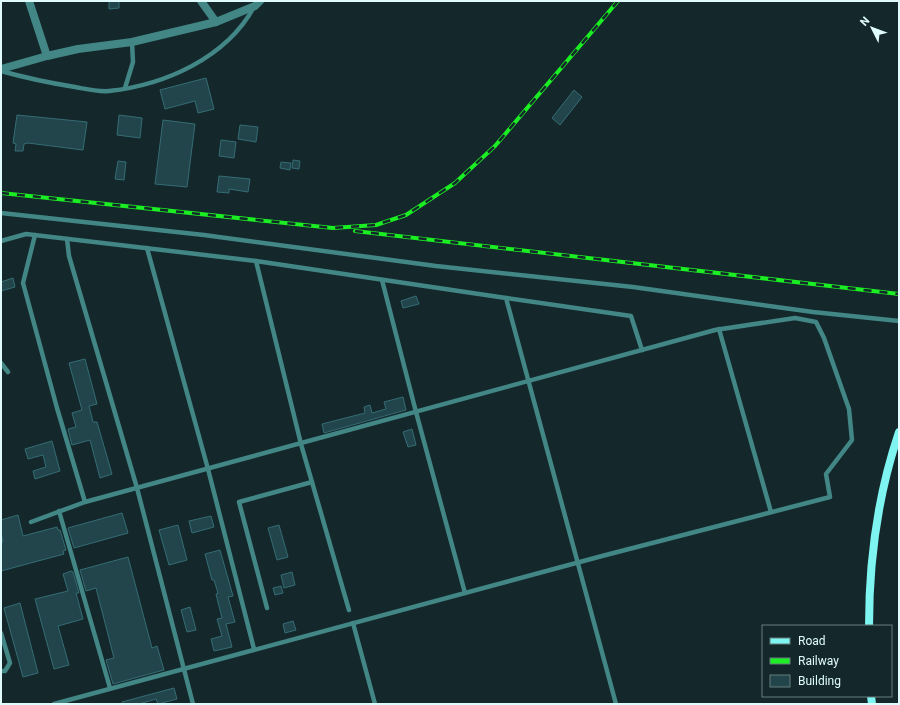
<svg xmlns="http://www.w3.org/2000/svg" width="900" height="705" font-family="Roboto,sans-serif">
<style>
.building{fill:#21454b;stroke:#356c75}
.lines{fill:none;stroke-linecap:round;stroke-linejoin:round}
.lane{stroke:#428685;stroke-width:4.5}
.street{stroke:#428685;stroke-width:8}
.secondary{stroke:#7ef5f1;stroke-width:8}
.rail-casing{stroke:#1bee23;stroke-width:4}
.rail{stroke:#14282b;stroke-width:2.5;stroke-dasharray:8;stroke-linecap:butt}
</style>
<rect width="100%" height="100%" fill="#14282b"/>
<!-- building -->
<g class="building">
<path d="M109,1H119V8L109,9Z"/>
<path d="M206,78L214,109L198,113L195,101L165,109L160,90Z"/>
<path d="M574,90L582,97L560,125L552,118Z"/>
<path d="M17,115L87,122L83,150L28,143L24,144L23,151H15L16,144L13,143Z"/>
<path d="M119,115L142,118L140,138L117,135Z"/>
<path d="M163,120L195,124L187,187L155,184Z"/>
<path d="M240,125L258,127L256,142L238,139Z"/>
<path d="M221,140L236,142L234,158L219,156Z"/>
<path d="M293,160L300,161L299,169L292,168Z"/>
<path d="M118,161L126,162L124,180L115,179Z"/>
<path d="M281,162L291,163L290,170L280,168Z"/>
<path d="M219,176L250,179L248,192L229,189V193L217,192Z"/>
<path d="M13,278L15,287L1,291V282Z"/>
<path d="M416,296L419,304L403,308L401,301Z"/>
<path d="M85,359L97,404L89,406L93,422H97L112,474L100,478L90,440L72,445L68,429L76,427L72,413L82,410L69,363Z"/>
<path d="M403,397L406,410L324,433L322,424L365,413L364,407L370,405L372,413L386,409L384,402Z"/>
<path d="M412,429L416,445L408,447L403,432Z"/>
<path d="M52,441L60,471L35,479L33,471L46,467L43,455L28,459L25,449Z"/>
<path d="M122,513L128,533L74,548L68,528Z"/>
<path d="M18,515L23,536L57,527L58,530H60L66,550L63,551L64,554L1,571V542H3L1,532V520Z"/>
<path d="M211,516L214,527L192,533L189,521Z"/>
<path d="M178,525L187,560L169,565L159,530Z"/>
<path d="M279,525L288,557L277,560L268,528Z"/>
<path d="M220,550L233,596L228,597L235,622L226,624L232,647L214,651L211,639L222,636L217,619L222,618L216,594L218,593L214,580H212L205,554Z"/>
<path d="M128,557L152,648L157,646L164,670L113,684L106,660L114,658L96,588L86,591L80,570Z"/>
<path d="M71,571L73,572L79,593H76L83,619L58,626L69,665L54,669L35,599L68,591L63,574Z"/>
<path d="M292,572L295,585L284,588L281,575Z"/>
<path d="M281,586L283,593L275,595L273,588Z"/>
<path d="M20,603L38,673L23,677L4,608Z"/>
<path d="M190,607L196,630L187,632L181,610Z"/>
<path d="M293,621L296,630L285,633L283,624Z"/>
<path d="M174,688L177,699L158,704L156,699L139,704H123L122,702Z"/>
</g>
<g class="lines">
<!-- lane -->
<g class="lane">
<path d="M1,71C26,78 50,83 75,87C86,89 98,92 109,91C165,85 226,58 254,7"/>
<path d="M125,88L133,62L132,42"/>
<path d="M1,213L204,235L436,266L633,287L813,312L899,321"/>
<path d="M67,239L69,256L137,488L193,704"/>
<path d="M1,241L26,234L256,261L506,298L616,704"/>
<path d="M147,248L208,469L254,649"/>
<path d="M256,261L301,444L349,610"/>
<path d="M382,280L416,412L465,593"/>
<path d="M506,298L631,316L642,350"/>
<path d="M719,329L771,512"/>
<path d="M1,363L8,372"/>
<path d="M59,511L110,688"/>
<path d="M31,522L85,502L57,408L23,283L35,235"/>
<path d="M267,608L239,502L312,482"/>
<path d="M353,623L375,704"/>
<path d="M1,633L10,663L5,671H1"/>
<path d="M54,704L602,556L830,497L826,474L852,440L849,409L824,338L816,322L795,318L715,330L85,502"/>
</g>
<!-- street -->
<g class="street">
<path d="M29,1L47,56"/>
<path d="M201,1L216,22"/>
<path d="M1,69L47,56L78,49L132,42L216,22L255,6L260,1"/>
</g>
<!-- secondary -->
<g class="secondary">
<path d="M869,626C869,561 878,494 899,432"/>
<path d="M871,696L872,704"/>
</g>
<!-- rail casing -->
<g class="rail-casing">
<g id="rail">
<path d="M1,193L333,228L376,225L406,215L455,183L495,146L618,1"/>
<path d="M355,231L899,294"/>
</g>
</g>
<!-- rail -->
<use href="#rail" class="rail"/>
</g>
<!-- border -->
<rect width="900" height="705" fill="none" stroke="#e0fbfd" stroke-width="4"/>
<!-- legend -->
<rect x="762" y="625" width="130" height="72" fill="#14282b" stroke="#667c7f"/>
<rect x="770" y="638" width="20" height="6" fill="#7ef5f1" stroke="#667c7f"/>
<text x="798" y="645" font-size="12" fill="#e0fbfd">Road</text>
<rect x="770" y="658" width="20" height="6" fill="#1bee23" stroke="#667c7f"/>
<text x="798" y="665" font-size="12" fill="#e0fbfd">Railway</text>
<rect x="770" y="675" width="20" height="12" fill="#21454b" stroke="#667c7f"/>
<text x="798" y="685" font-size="12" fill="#e0fbfd">Building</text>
<!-- north arrow -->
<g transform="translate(872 28) rotate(312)" stroke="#14282b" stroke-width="3" paint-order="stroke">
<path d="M0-3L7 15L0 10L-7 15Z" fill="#e0fbfd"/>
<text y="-6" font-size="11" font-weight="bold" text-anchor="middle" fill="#e0fbfd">N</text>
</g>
</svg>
